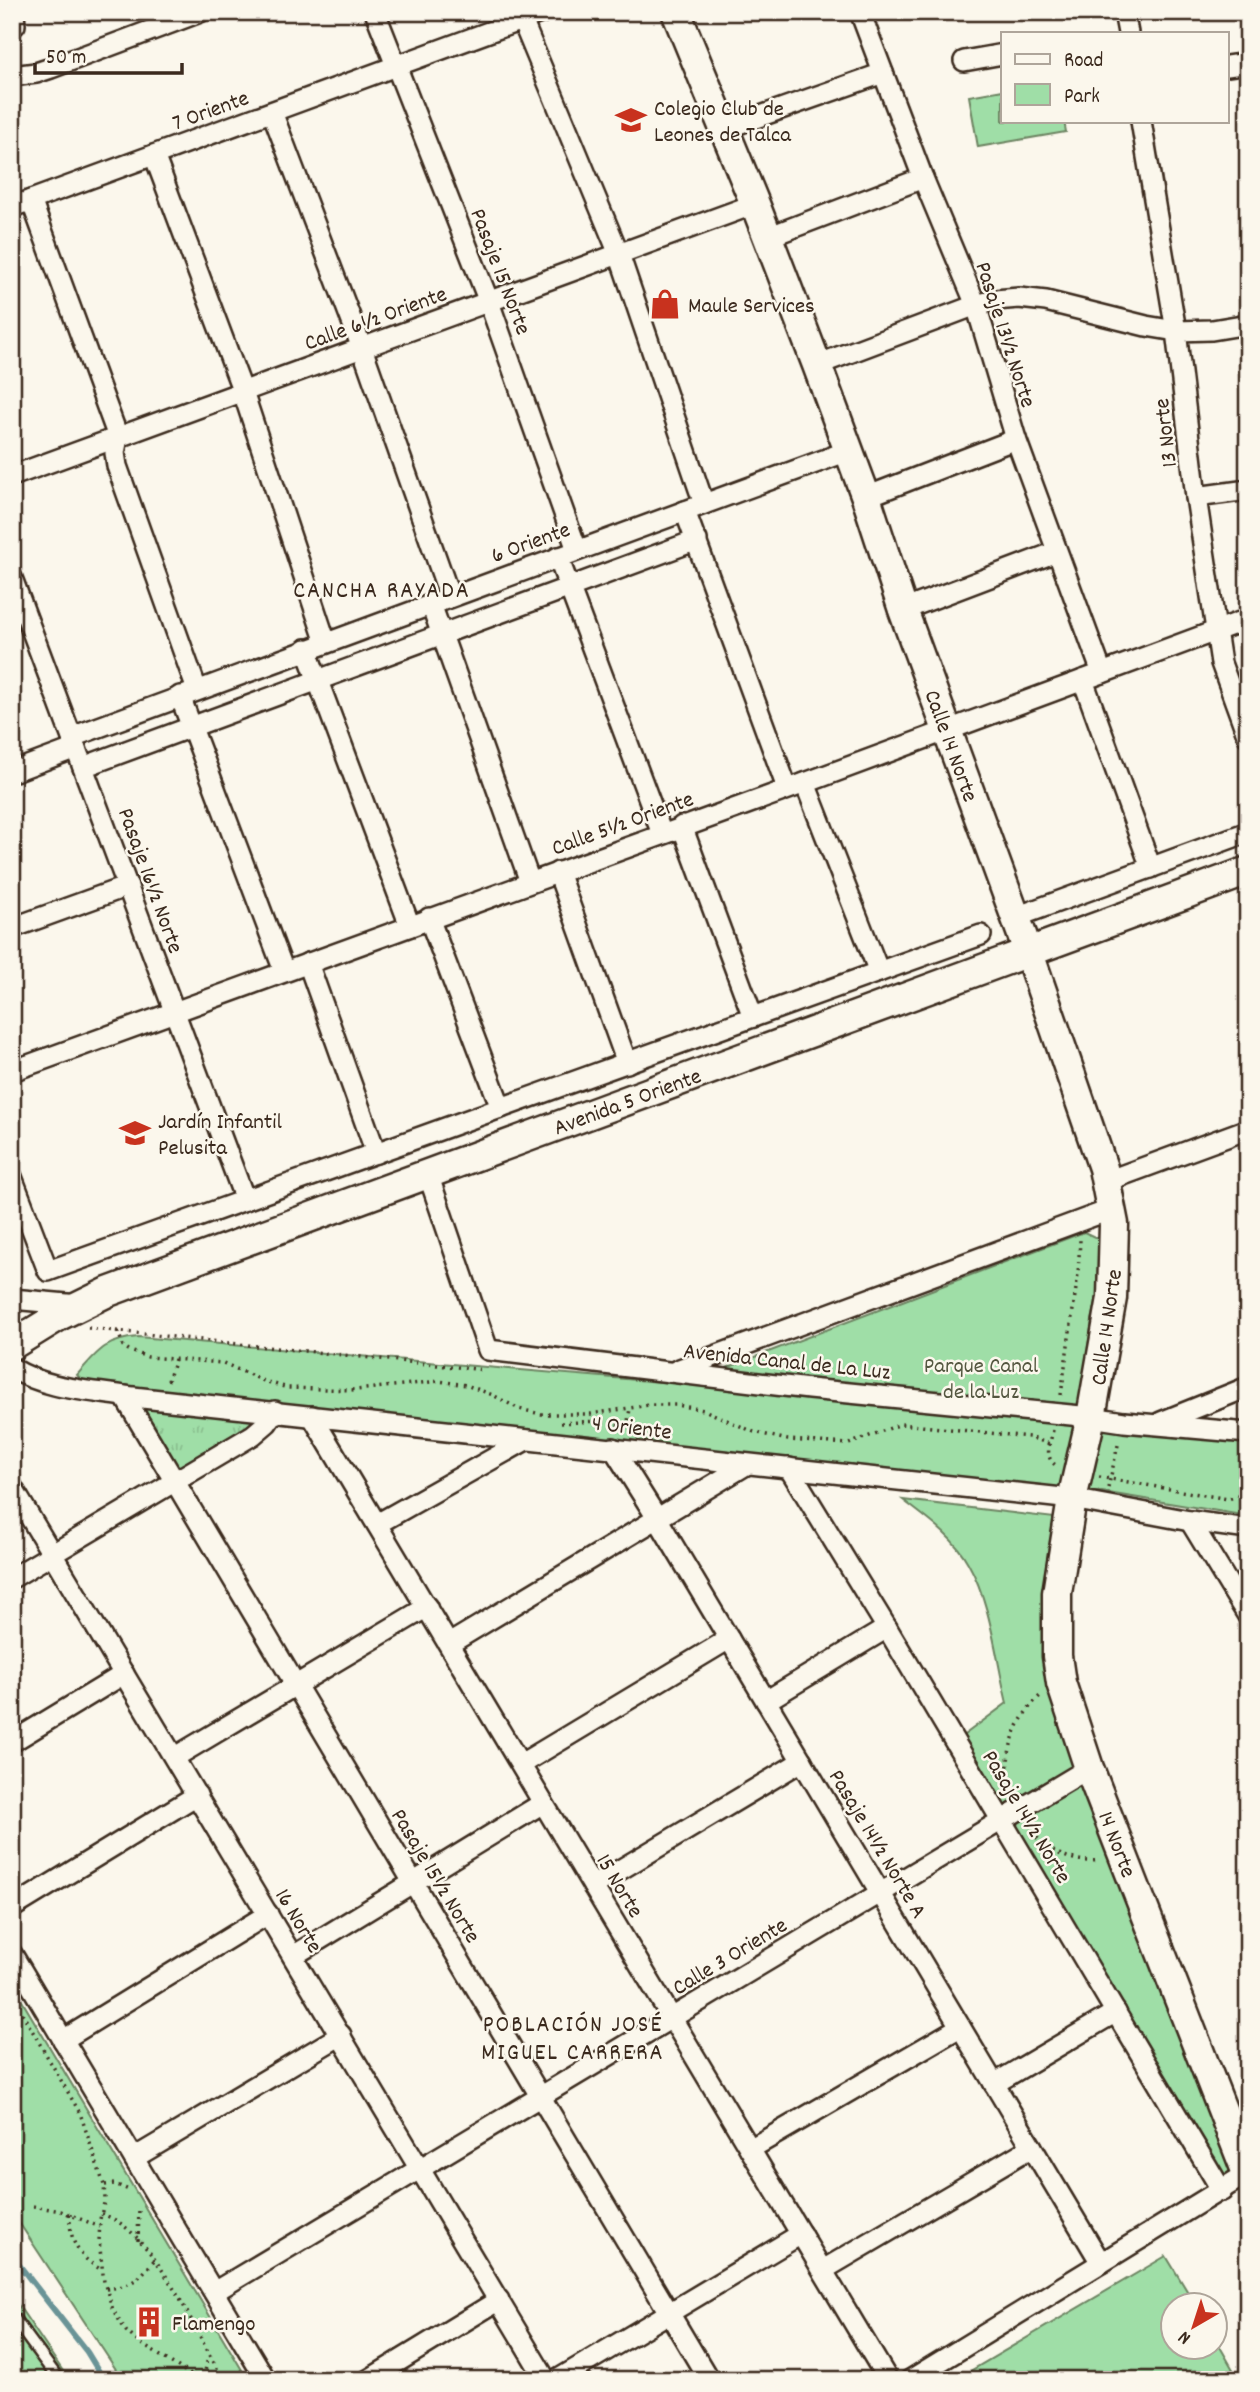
<svg xmlns="http://www.w3.org/2000/svg" width="1260" height="2392" font-family="Dekko,sans-serif">
<style>
.grass{fill:url(#grass-tufts);stroke:#6d8462;stroke-width:2}
.park{fill:#9fdea7;stroke:#6d8462;stroke-width:2}
.lines{fill:none;stroke-linecap:round;stroke-linejoin:round}
.stream{stroke:#6b9497;stroke-width:6}
.lane-casing{stroke:#3b2a1e;stroke-width:15}
.street-casing{stroke:#3b2a1e;stroke-width:24}
.secondary-casing{stroke:#3b2a1e;stroke-width:33}
.path{stroke:#3b2a1e;stroke-width:3.5;stroke-dasharray:2 5;stroke-linecap:butt}
.lane{stroke:#fbf7ec;stroke-width:10}
.street{stroke:#fbf7ec;stroke-width:19}
.secondary{stroke:#fbf7ec;stroke-width:28}
.labels{text-anchor:middle;stroke-width:5;stroke-linejoin:round;paint-order:stroke}
.poi-label{font-size:23px;fill:#3b2a1e;stroke:#fbf7ec;text-anchor:start}
.street-label{font-size:23px;fill:#3b2a1e;stroke:#fbf7ec}
.park-label{font-size:23px;fill:#545740;stroke:#fbf7ec}
.neighbourhood-label{font-size:24px;letter-spacing:2px;fill:#3b2a1e;stroke:#fbf7ec}
</style>
<defs>
<pattern id="grass-tufts" width="24" height="20" patternUnits="userSpaceOnUse" patternTransform="scale(1.75)"><rect width="24" height="20" fill="#9fdea7"/><path d="M3 7l-1-3M5 7V3M7 7l1-3M15 17l-1-3M17 17v-4M19 17l1-3" fill="none" stroke="#8abf8f"/></pattern>
</defs>
<rect width="100%" height="100%" fill="#fbf7ec"/>
<filter id="ink" filterUnits="userSpaceOnUse"><feTurbulence type="fractalNoise" baseFrequency=".0143" numOctaves="2"/><feDisplacementMap in="SourceGraphic" scale="14" xChannelSelector="R" yChannelSelector="G"/><feConvolveMatrix kernelMatrix="1 2 1 2 8 2 1 2 1" color-interpolation-filters="sRGB"/></filter>
<g filter="url(#ink)">
<!-- grass -->
<path class="grass" d="M140,1405L252,1417L255,1424L180,1470L174,1468Z"/>
<!-- park -->
<g class="park">
<path d="M1003,90V121H1064L1066,132L978,147L969,96Z"/>
<path d="M1084,1232L1101,1240V1282L1092,1320L1080,1399L1073,1424L1248,1443V1516L1102,1492L90,1383L83,1381L77,1375C98,1351 105,1340 138,1337L684,1384Z"/>
<path d="M903,1500L1072,1520L1051,1661L1239,2171L1222,2180L956,1741L1007,1703C996,1659 991,1603 968,1563C953,1536 926,1518 903,1500Z"/>
<path d="M12,1984L248,2380H123L12,2212Z"/>
<path d="M1166,2256L1195,2304H1172V2346H1214L1215,2338L1239,2380H955Z"/>
<path d="M12,2296L69,2380H12Z"/>
</g>
<g class="lines">
<!-- stream -->
<path class="stream" d="M12,2256L87,2352L104,2380"/>
<!-- lane casing -->
<g class="lane-casing">
<path id="lane" d="M12,2316L59,2380"/>
</g>
<!-- street casing -->
<g class="street-casing">
<g id="street">
<path d="M14,12L15,25"/>
<path d="M375,12L489,302L577,550"/>
<path d="M860,12L923,178L976,305L1016,439L1102,673"/>
<path d="M1124,12L1128,33"/>
<path d="M522,20L619,254L704,504"/>
<path d="M964,61L1003,54"/>
<path d="M1227,66L1248,63"/>
<path d="M12,76L36,73L51,68L200,12"/>
<path d="M272,112L362,348L450,597"/>
<path d="M1141,121L1176,331L1196,497L1221,663L1248,737"/>
<path d="M724,129L883,73"/>
<path d="M154,155L243,392L326,643"/>
<path d="M31,200L118,437L115,453L117,466L197,690"/>
<path d="M12,207L543,12"/>
<path d="M768,237L923,178"/>
<path d="M817,365L976,305L995,300L1019,298L1046,301L1146,326L1176,331L1212,330L1248,324"/>
<path d="M12,476L755,204"/>
<path d="M866,497L1016,439"/>
<path d="M1196,497L1248,490"/>
<path d="M685,511L787,788"/>
<path d="M558,557L662,834"/>
<path d="M12,578L245,1200"/>
<path d="M431,604L530,882"/>
<path d="M903,610L1056,552"/>
<path d="M306,649L410,926"/>
<path d="M1083,680L1151,868"/>
<path d="M180,696L284,971"/>
<path d="M72,737L848,451"/>
<path d="M83,767L697,540"/>
<path d="M12,772L76,748"/>
<path d="M805,783L879,972"/>
<path d="M682,826L753,1017"/>
<path d="M558,872L627,1063"/>
<path d="M1016,917L1248,832"/>
<path d="M429,918L501,1108"/>
<path d="M12,928L128,886"/>
<path d="M308,963L376,1153"/>
<path d="M12,1071L805,783L1248,619"/>
<path d="M428,1174L488,1350L809,1389L1091,1417L1124,1422L1248,1433"/>
<path d="M12,1177L48,1271L981,935"/>
<path d="M1107,1181L1248,1129"/>
<path d="M12,1299L78,1305"/>
<path d="M12,1368C46,1389 86,1390 124,1396L1072,1499L1190,1521L1248,1529"/>
<path d="M677,1370L1112,1209"/>
<path d="M124,1396L709,2380"/>
<path d="M312,1416L888,2380"/>
<path d="M1161,1422L1248,1387"/>
<path d="M613,1448L657,1518L1101,2263"/>
<path d="M789,1468L887,1628L1222,2191"/>
<path d="M12,1487L546,2380"/>
<path d="M1190,1521L1248,1616"/>
<path d="M377,1524L526,1440"/>
<path d="M12,1578L253,1435L267,1423L275,1411"/>
<path d="M449,1644L746,1465"/>
<path d="M766,1701L887,1628"/>
<path d="M12,1742L124,1674"/>
<path d="M175,1757L427,1607"/>
<path d="M521,1764L729,1639"/>
<path d="M593,1886L802,1761"/>
<path d="M12,1908L197,1795"/>
<path d="M12,1954L266,2380"/>
<path d="M293,1956L543,1803"/>
<path d="M63,2040L268,1914"/>
<path d="M994,2084L1116,2012"/>
<path d="M750,2149L960,2027"/>
<path d="M134,2158L341,2035"/>
<path d="M823,2270L1032,2147"/>
<path d="M214,2292L1089,1768"/>
<path d="M368,2380L499,2300"/>
<path d="M557,2380L801,2234"/>
<path d="M910,2380L1248,2173"/>
</g>
</g>
<!-- secondary casing -->
<g class="secondary-casing">
<g id="secondary">
<path id="s1" d="M676,12L755,204L817,365L866,497L903,610L1032,962L1103,1168L1114,1224L1112,1298L1091,1417L1072,1499L1057,1593V1656L1061,1683L1089,1768L1248,2176"/>
<path id="s2" d="M12,1345L59,1316L108,1292L1248,871"/>
</g>
</g>
<!-- path -->
<g class="path">
<path d="M88,1328L484,1370"/>
<path d="M118,1331L123,1346L130,1351L148,1357L223,1363L264,1381L288,1388L357,1390L439,1381L466,1385L493,1395L519,1409L541,1414H591L649,1405H677L704,1410L754,1432L788,1440L849,1444L901,1424L1029,1437L1050,1444"/>
<path d="M168,1381L175,1359"/>
<path d="M1061,1395L1078,1274L1080,1240"/>
<path d="M561,1423L598,1421L623,1425L628,1422L630,1408"/>
<path d="M1053,1430C1050,1445 1043,1457 1057,1466"/>
<path d="M1099,1477L1228,1499L1248,1493"/>
<path d="M1108,1488L1119,1441"/>
<path d="M1013,1794C999,1762 1015,1719 1040,1696"/>
<path d="M1030,1825C1033,1830 1036,1837 1040,1841C1054,1855 1080,1864 1100,1860"/>
<path d="M22,2013L80,2113L104,2185L105,2199L100,2219L99,2241L104,2282L113,2310L126,2331L138,2342L196,2378"/>
<path d="M105,2185L115,2184L131,2191"/>
<path d="M33,2206L61,2211L100,2227"/>
<path d="M70,2214C69,2241 78,2257 102,2270"/>
<path d="M101,2214C154,2228 196,2335 224,2380"/>
<path d="M138,2241L139,2208"/>
<path d="M106,2289C133,2286 139,2279 155,2259"/>
<path d="M195,2379L205,2371L208,2357"/>
</g>
<!-- lane -->
<use href="#lane" class="lane"/>
<!-- street -->
<use href="#street" class="street"/>
<!-- secondary -->
<use href="#secondary" class="secondary"/>
</g>
</g>
<!-- icons -->
<defs>
<g id="school-bare" transform="scale(2.415)"><path d="M0-5L7-2L0 1L-7-2ZM-4 1L0 2.5L4 1V4Q0 6-4 4Z" fill="#c8321e" stroke="#fbf7ec" stroke-width="2.5" paint-order="stroke"/></g>
<g id="shop-bare" transform="scale(2.415)"><path d="M-5-2.5h2.3a2.7 3.5 0 0 1 5.4 0H5L5.5 6h-11ZM-1.5-2.5h3a1.5 2.3 0 0 0-3 0Z" fill="#c8321e" stroke="#fbf7ec" stroke-width="2.5" paint-order="stroke"/></g>
<g id="building-bare" transform="scale(2.415)"><path d="M-4-6H4V6H1V3H-1V6H-4ZM-2.5-4.3h1.7v1.8h-1.7ZM.8-4.3h1.7v1.8H.8ZM-2.5-1h1.7V.8h-1.7ZM.8-1h1.7V.8H.8Z" fill="#c8321e" stroke="#fbf7ec" stroke-width="2.5" paint-order="stroke"/></g>
</defs>
<g fill-rule="evenodd">
<use href="#school-bare" x="631" y="120"/>
<use href="#shop-bare" x="665" y="304"/>
<use href="#school-bare" x="135" y="1133"/>
<use href="#building-bare" x="149" y="2322"/>
</g>
<g class="labels">
<!-- poi labels -->
<g class="poi-label">
<text x="654" y="115">Colegio Club de<tspan x="654" dy="26">Leones de Talca</tspan></text>
<text x="688" y="312">Maule Services</text>
<text x="158" y="1128">Jardín Infantil<tspan x="158" dy="26">Pelusita</tspan></text>
<text x="172" y="2330">Flamengo</text>
</g>
<!-- street labels -->
<g class="street-label">
<text transform="translate(210 109) rotate(-20)" y="8">7 Oriente</text>
<text transform="translate(502 271) rotate(69)" y="8">Pasaje 15 Norte</text>
<text transform="translate(375 317) rotate(-20)" y="8">Calle 6½ Oriente</text>
<text transform="translate(1007 334) rotate(72)" y="8">Pasaje 13½ Norte</text>
<text transform="translate(1164 433) rotate(-97)" y="8">13 Norte</text>
<text transform="translate(530 541) rotate(-20)" y="8">6 Oriente</text>
<text dy="8" stroke="none"><textPath href="#s1" startOffset="784">Calle 14 Norte</textPath></text>
<text transform="translate(622 822) rotate(-20)" y="8">Calle 5½ Oriente</text>
<text transform="translate(152 880) rotate(70)" y="8">Pasaje 16½ Norte</text>
<text dy="8" stroke="none"><textPath href="#s2" startOffset="663">Avenida 5 Oriente</textPath></text>
<text transform="translate(1105 1327) rotate(-82)" y="8">Calle 14 Norte</text>
<text transform="translate(787 1360) rotate(6)" y="8">Avenida Canal de La Luz</text>
<text transform="translate(632 1426) rotate(7)" y="8">4 Oriente</text>
<text transform="translate(1028 1816) rotate(59)" y="8">Pasaje 14½ Norte</text>
<text transform="translate(879 1843) rotate(59)" y="8">Pasaje 14½ Norte A</text>
<text dy="8" stroke="none"><textPath href="#s1" startOffset="1925">14 Norte</textPath></text>
<text transform="translate(437 1875) rotate(59)" y="8">Pasaje 15½ Norte</text>
<text transform="translate(621 1885) rotate(59)" y="8">15 Norte</text>
<text transform="translate(300 1920) rotate(59)" y="8">16 Norte</text>
<text transform="translate(729 1955) rotate(-31)" y="8">Calle 3 Oriente</text>
</g>
<!-- park labels -->
<g class="park-label">
<text x="981" y="1372">Parque Canal<tspan x="981" dy="26">de la Luz</tspan></text>
</g>
<!-- neighbourhood labels -->
<g class="neighbourhood-label">
<text x="382" y="597">CANCHA RAYADA</text>
<text x="573" y="2031">POBLACIÓN JOSÉ<tspan x="573" dy="28">MIGUEL CARRERA</tspan></text>
</g>
</g>
<!-- margin -->
<rect width="1260" height="2392" fill="none" stroke="#fbf7ec" stroke-width="42"/>
<rect x="21" y="21" width="1218" height="2350" fill="none" stroke="#3b2a1e" stroke-width="2.5" filter="url(#ink)"/>
<!-- legend -->
<rect x="1001" y="32" width="228" height="91" fill="#fbf7ec" stroke="#aea59a" stroke-width="2"/>
<rect x="1015" y="54" width="35" height="10" fill="#fbf7ec" stroke="#aea59a" stroke-width="2"/>
<text x="1064" y="66" font-size="21" fill="#3b2a1e">Road</text>
<rect x="1015" y="84" width="35" height="21" fill="#9fdea7" stroke="#aea59a" stroke-width="2"/>
<text x="1064" y="102" font-size="21" fill="#3b2a1e">Park</text>
<!-- north arrow -->
<g transform="translate(1194 2326) rotate(219)"><circle r="33" fill="#fbf7ec" stroke="#aea59a" stroke-width="2"/>
<path d="M0-5L12 26L0 18L-12 26Z" fill="#c8321e"/>
<text y="-10" font-size="19" font-weight="bold" text-anchor="middle" fill="#3b2a1e">N</text>
</g>
<!-- scale -->
<path d="M35 63v10h147v-10" fill="none" stroke="#3b2a1e" stroke-width="3.5"/>
<text x="46" y="63" font-size="21" fill="#3b2a1e" stroke="#fbf7ec" stroke-width="5" paint-order="stroke">50 m</text>
</svg>
